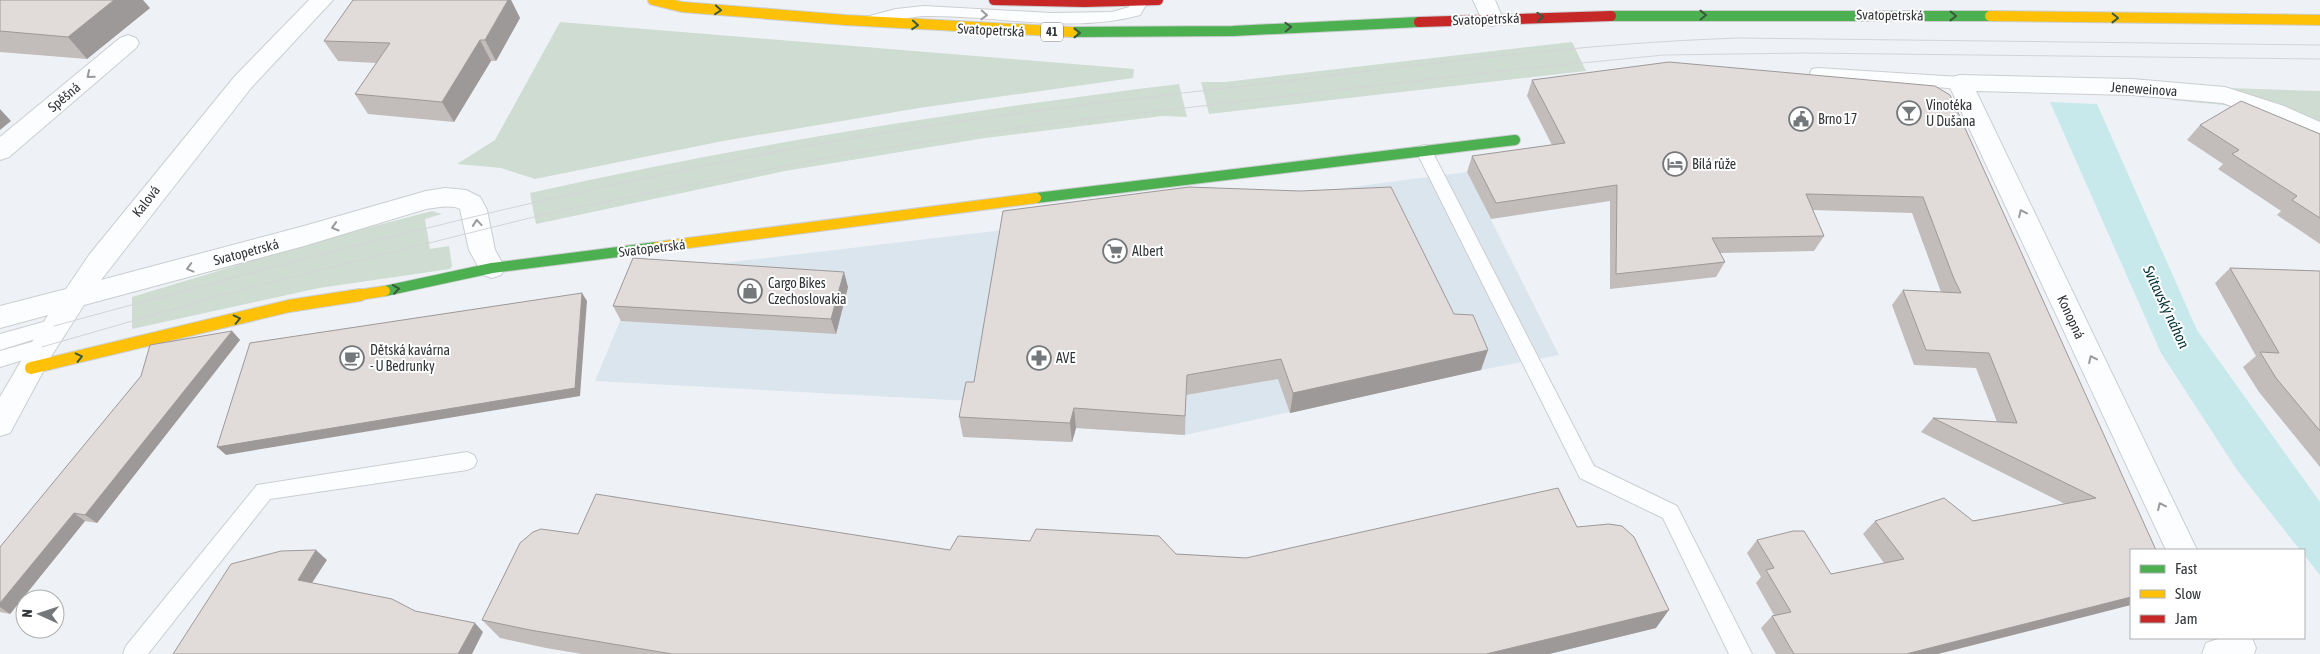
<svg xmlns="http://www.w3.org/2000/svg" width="2320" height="654" font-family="'Asap Condensed',sans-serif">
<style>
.built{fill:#dbe5ed}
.green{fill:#cfdcd2}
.water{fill:#c7e9ec}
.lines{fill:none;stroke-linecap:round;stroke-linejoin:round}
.lane-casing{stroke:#cbced1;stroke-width:2}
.street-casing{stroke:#cbced1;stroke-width:2}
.fast-casing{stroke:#cbced1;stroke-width:12}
.slow-far1-casing{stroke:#cbced1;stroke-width:12}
.slow-casing{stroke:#cbced1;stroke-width:14}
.jam-casing{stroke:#cbced1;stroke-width:12}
.lane{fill:#fcfdfe;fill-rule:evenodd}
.street{fill:#fcfdfe;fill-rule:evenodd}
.fast{stroke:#4caf50;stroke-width:10}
.slow-far1{stroke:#ffc107;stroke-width:10}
.slow{stroke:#ffc107;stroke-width:12}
.jam{stroke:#c62828;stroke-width:10}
.tram{stroke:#d3d4d6;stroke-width:1}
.wall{fill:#c2bcbb}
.shaded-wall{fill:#9e9999}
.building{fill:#e1dbda;stroke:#9e9999}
.oneway{stroke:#3a5a40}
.oneway2{stroke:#989a9c}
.labels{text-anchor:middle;stroke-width:4;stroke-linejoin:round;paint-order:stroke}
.shield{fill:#fff;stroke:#707274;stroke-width:1}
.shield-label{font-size:12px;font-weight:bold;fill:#333639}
.street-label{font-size:14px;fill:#333639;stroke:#fff}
.poi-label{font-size:14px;fill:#333639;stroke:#fff;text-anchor:start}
.water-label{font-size:15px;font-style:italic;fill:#043235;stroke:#fff}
</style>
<rect width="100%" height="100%" fill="#eef2f6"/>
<!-- built -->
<path class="built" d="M1467,172L1559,355L1481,370L1185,435L1076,428L1072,442L963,437L970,401L595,381L640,273L1189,208Z"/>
<!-- green -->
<g class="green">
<path d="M560,22L1134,69L1133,78L919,108L723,141L535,179L501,168L457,164L495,140Z"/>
<path d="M1572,42L1586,71L1209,114L1201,82H1225Z"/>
<path d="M1179,84L1187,117L1162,116L985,138L785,171L536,224L530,193C744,145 960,111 1179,84Z"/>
<path d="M2165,86L2320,91V135L2224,105L2172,100Z"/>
<path d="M432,211L442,214L425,219L430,249L449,246L452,266L450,269L319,288L132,329V297L317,241Z"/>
</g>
<!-- water -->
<path class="water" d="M2050,102L2097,104L2197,330L2320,502V575L2304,555V550H2300L2237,470L2161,353Z"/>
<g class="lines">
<!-- lane casing -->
<g class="lane-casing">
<g id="lane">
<path d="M1133,0H1149L1140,15C1070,34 997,15 925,16C909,16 872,28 862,26L859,22L862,18L896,9L924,6L1051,13L1112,12L1129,7Z"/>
<path d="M1818,68L1960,77L1966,79L1968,83L1966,87L1960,89L1812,77L1810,73L1812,69Z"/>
<path d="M1424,145L1430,147L1432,151L1594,466L1677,506L1752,654H1729L1663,518L1580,478L1416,151L1418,147Z"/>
<path d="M54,319L61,321L63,326L61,331L0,350V334Z"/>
<path d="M42,339L49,342L51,347L49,352L0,367V351Z"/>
<path d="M467,452L474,455L477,461L474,467L467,470L270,499L148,654H123L126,646L257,485Z"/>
</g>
</g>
<!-- street casing -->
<g class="street-casing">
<g id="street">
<path d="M309,0H333L251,88L101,280L304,226L426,191L445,188L466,190L480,197L487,210L495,250L505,268L501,275L492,278L483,275L469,250L460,209C451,204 436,208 426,209L304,246L84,305L52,355L10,433L0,436V397L48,315L0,328V306L66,289L89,255L235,76Z"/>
<path d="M1473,0H1495L1503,19L1500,24L1492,26L1484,24Z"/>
<path d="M128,35L136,38L139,43L136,48L9,157L0,160V137L120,38Z"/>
<path d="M1960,75L2132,79L2225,87L2284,106L2320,122V141L2266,118L2223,103L2132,95L1976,91L2197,550H2166L1948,83L1952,77Z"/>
<path d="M2221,638H2252L2256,648L2254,654H2202L2206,643Z"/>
</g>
</g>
<!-- fast casing -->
<g class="fast-casing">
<g id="fast">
<path d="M1611,16H1990"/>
<path d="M1072,32L1233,31L1419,22"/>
<path d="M1036,198L1515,140"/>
<path d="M385,291L492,268L657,247"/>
</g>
</g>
<!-- slow-far1 casing -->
<g class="slow-far1-casing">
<g id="slow-far1">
<path d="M653,0L682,7L845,20L1072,32"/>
<path d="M1990,16L2320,20"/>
<path d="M657,247L1036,198"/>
<path d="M352,296L385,291"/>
</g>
</g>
<!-- slow casing -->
<g class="slow-casing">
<path id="slow" d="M31,368L289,306L360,295"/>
</g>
<!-- jam casing -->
<g class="jam-casing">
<g id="jam">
<path d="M994,0L1084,2L1158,0"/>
<path d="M1419,22L1611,16"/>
</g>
</g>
<!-- lane -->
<use href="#lane" class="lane"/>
<!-- street -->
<use href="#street" class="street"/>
<!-- fast -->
<use href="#fast" class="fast"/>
<!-- slow-far1 -->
<use href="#slow-far1" class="slow-far1"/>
<!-- slow -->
<use href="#slow" class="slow"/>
<!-- jam -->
<use href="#jam" class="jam"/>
<!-- tram -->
<g class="tram">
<path d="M54,326C314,255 575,186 841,140C991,114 1142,98 1294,80C1442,62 1589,43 1739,38L2320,45"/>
<path d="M42,347L240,290L554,212L846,154L1031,126L1509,70L1664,55L1805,53L2320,59"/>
</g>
</g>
<!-- wall -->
<g class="wall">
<path d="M0,0L150,8L87,59L0,52Z"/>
<path d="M353,0H511L520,18L496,61H491L454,122L368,114L355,94L376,63L338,61L324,41Z"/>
<path d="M1532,80L1935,86L2156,550L1938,654H1776L1761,628L1772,616L1774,615L1756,583L1761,577L1747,553L1757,540L1831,574L1884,563L1863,534L1875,521H1973L2065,504L1921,432L1933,418L1997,422L1976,368L1914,365L1892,305L1903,290L1941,292L1912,213L1812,210L1824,236L1814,251L1720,253L1725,262L1716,277L1610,289V201L1491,219L1467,172L1472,156L1552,145L1527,96Z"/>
<path d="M2200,125L2320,134V244L2277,215L2281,211L2218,169L2223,164L2187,140Z"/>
<path d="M1003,211L1481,370L1290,413L1278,379L1186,395L1185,435L1076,428L1072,442L963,437L959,417L974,382Z"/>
<path d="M2230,268L2319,271H2320V467L2259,392L2243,367L2256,356L2215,283Z"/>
<path d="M848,287L836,334L621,321L613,306Z"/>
<path d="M232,331L240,340L97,523L85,521L10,614L0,612V547Z"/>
<path d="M1577,527L1656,628L1549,654H582L546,648L500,638L482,620L578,534L950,550L1176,554L1246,558Z"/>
</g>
<!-- shaded-wall -->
<g class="shaded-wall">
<path d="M114,0H143L150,8L87,59L68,37Z"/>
<path d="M508,0H511L520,18L496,61L485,40Z"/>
<path d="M480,40L491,61L454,122L442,102Z"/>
<path d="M0,109L11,121L0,130Z"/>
<path d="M844,272L848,287L836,334L831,319Z"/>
<path d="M582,293L587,301L580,396L226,455L217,447Z"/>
<path d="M232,331L240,340L97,523L85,515Z"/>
<path d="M1488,350L1481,370L1290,413L1293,393Z"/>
<path d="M1074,408L1076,428L1072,442L1070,423Z"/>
<path d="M74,513L85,521L10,614L0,607V603Z"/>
<path d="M316,550L327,560L308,589L298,580Z"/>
<path d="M2131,597V605L1938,654H1906Z"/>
<path d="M1669,610L1656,628L1549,654H1486Z"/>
<path d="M475,623L483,632L472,654H458Z"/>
</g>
<!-- building -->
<g class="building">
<path d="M0,0H114L68,37L0,31Z"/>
<path d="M353,0H508L485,40H480L442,102L355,94L390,43L324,41Z"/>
<path d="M1669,62L1935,86L1950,95L2156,550H2131V597L1906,654H1794L1772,616L1791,612L1766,570L1774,568L1757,540L1793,531H1804L1831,574L1904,559L1875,521L1944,498L1973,521L2096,498L1933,418L2017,423L1989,353L1926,350L1903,290L1961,293L1954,279L1923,197L1806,194L1824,236L1712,238L1725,262L1616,274L1617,185L1496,203L1472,156L1565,143L1532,80Z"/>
<path d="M2241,101L2320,134V218L2292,200L2297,196L2232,154L2239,150L2200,125Z"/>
<path d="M1189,187L1300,191L1391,187L1454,314L1473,315L1488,350L1293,393L1281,359L1187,375L1185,416L1074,408L1070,423L959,417L966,382H974L1003,211Z"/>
<path d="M633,258L844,272L831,319L613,306Z"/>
<path d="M2230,268L2320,271V431L2276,378L2260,352L2279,353Z"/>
<path d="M582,293L575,388L217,447L250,343Z"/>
<path d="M232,331L85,515L74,513L0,603V547L141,376L150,345Z"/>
<path d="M1558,488L1577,527L1609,524L1622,526L1634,537L1669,610L1486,654H672L530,630L482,620L520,543L533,532L541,529L578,534L596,494L950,550L958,536L1030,541L1036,529L1159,536L1176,554L1246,558Z"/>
<path d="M316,550L298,580L392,599L415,611L475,623L458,654H173L231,564L281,551Z"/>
</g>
<!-- one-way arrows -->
<defs><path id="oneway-chevron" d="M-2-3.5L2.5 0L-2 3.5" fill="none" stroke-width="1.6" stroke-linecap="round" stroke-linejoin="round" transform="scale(1.25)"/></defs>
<g class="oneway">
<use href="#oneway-chevron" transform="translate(718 10) rotate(5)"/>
<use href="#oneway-chevron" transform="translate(1703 15) rotate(-1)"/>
<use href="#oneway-chevron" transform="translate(1953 16) rotate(1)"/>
<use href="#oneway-chevron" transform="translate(1540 17) rotate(-2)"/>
<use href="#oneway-chevron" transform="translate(2115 18) rotate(1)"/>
<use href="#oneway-chevron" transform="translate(915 25) rotate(4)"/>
<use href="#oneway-chevron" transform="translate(1288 27) rotate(-2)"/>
<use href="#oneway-chevron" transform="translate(1077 33)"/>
<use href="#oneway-chevron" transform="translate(396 289) rotate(-8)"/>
<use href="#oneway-chevron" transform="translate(237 319) rotate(-13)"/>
<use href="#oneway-chevron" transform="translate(79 357) rotate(-13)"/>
</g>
<g class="oneway2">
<use href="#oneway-chevron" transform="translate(984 15) rotate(3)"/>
<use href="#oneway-chevron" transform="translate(90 75) rotate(140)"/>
<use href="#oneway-chevron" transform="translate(2022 213) rotate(-115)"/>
<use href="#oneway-chevron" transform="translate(477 223) rotate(-95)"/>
<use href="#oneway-chevron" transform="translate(335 227) rotate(163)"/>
<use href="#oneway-chevron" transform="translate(190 268) rotate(165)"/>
<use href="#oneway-chevron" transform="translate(2092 359) rotate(-115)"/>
<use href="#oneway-chevron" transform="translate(2161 506) rotate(-115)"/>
</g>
<!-- icons -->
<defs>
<g id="bar-ring" transform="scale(1.25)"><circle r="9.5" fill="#fff" stroke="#74787b" stroke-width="1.5"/><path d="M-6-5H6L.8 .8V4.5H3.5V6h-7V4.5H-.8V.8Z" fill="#74787b"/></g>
<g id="civic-ring" transform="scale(1.25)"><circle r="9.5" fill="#fff" stroke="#74787b" stroke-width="1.5"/><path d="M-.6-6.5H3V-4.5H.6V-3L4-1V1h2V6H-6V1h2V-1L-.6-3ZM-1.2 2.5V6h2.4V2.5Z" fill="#74787b"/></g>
<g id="hotel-ring" transform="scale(1.25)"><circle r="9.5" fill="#fff" stroke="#74787b" stroke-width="1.5"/><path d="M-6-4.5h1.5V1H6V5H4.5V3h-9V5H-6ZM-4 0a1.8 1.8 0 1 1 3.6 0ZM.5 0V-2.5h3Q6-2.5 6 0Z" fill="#74787b"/></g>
<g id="supermarket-ring" transform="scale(1.25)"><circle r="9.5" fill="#fff" stroke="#74787b" stroke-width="1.5"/><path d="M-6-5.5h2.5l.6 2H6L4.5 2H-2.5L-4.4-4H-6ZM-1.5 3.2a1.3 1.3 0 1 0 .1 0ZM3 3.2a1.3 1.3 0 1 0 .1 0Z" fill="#74787b"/></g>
<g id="shop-ring" transform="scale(1.25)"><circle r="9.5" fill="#fff" stroke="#74787b" stroke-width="1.5"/><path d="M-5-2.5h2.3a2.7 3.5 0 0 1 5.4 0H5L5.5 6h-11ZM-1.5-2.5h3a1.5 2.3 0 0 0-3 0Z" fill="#74787b"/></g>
<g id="cafe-ring" transform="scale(1.25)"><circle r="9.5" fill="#fff" stroke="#74787b" stroke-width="1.5"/><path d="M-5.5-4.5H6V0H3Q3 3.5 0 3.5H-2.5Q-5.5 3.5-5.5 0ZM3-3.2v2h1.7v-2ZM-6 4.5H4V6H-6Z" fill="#74787b"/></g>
<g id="pharmacy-ring" transform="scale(1.25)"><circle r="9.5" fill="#fff" stroke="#74787b" stroke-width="1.5"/><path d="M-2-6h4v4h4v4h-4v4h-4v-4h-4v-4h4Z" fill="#74787b"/></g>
</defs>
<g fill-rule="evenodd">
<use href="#bar-ring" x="1909" y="113"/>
<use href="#civic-ring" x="1801" y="119"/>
<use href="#hotel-ring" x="1675" y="164"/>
<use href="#supermarket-ring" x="1115" y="251"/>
<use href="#shop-ring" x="750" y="291"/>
<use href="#cafe-ring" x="352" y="358"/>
<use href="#pharmacy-ring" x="1039" y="358"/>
</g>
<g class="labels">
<!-- shield labels -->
<rect class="shield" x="1041" y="22.5" width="22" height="19" rx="4"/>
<g class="shield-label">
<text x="1052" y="36">41</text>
</g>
<!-- street labels -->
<g class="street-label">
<text transform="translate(1890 15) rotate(1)" y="5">Svatopetrská</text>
<text transform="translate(1486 19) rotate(-2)" y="5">Svatopetrská</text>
<text transform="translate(991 30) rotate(3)" y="5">Svatopetrská</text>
<text transform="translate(2144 89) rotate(4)" y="5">Jeneweinova</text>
<text transform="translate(64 97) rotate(-40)" y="5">Spěšná</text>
<text transform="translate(146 201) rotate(-52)" y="5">Kalová</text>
<text transform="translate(652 248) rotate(-7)" y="5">Svatopetrská</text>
<text transform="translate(246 252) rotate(-15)" y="5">Svatopetrská</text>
<text transform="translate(2071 317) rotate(65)" y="5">Konopná</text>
</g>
<!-- poi labels -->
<g class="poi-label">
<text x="1926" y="110">Vinotéka<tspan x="1926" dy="16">U Dušana</tspan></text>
<text x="1818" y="124">Brno 17</text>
<text x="1692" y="169">Bílá růže</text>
<text x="1132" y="256">Albert</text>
<text x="768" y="288">Cargo Bikes<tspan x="768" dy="16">Czechoslovakia</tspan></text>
<text x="370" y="355">Dětská kavárna<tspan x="370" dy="16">- U Bedrunky</tspan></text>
<text x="1056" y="363">AVE</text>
</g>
<!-- water labels -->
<g class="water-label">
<text transform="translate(2166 307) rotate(65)" y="5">Svitavský náhon</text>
</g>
</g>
<!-- legend -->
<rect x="2130" y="549" width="175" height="90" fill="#ffffff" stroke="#adafb0"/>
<rect x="2140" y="565" width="25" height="8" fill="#4caf50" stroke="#adafb0"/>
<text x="2175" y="574" font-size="15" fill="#333639">Fast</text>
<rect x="2140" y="590" width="25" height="8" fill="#ffc107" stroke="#adafb0"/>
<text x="2175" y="599" font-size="15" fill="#333639">Slow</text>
<rect x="2140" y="615" width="25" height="8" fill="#c62828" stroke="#adafb0"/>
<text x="2175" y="624" font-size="15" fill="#333639">Jam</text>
<!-- north arrow -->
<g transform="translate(40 614) rotate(273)"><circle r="24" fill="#ffffff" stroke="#adafb0"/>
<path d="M0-4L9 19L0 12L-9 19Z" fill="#74787b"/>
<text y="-8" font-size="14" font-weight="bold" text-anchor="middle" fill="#333639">N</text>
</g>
</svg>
